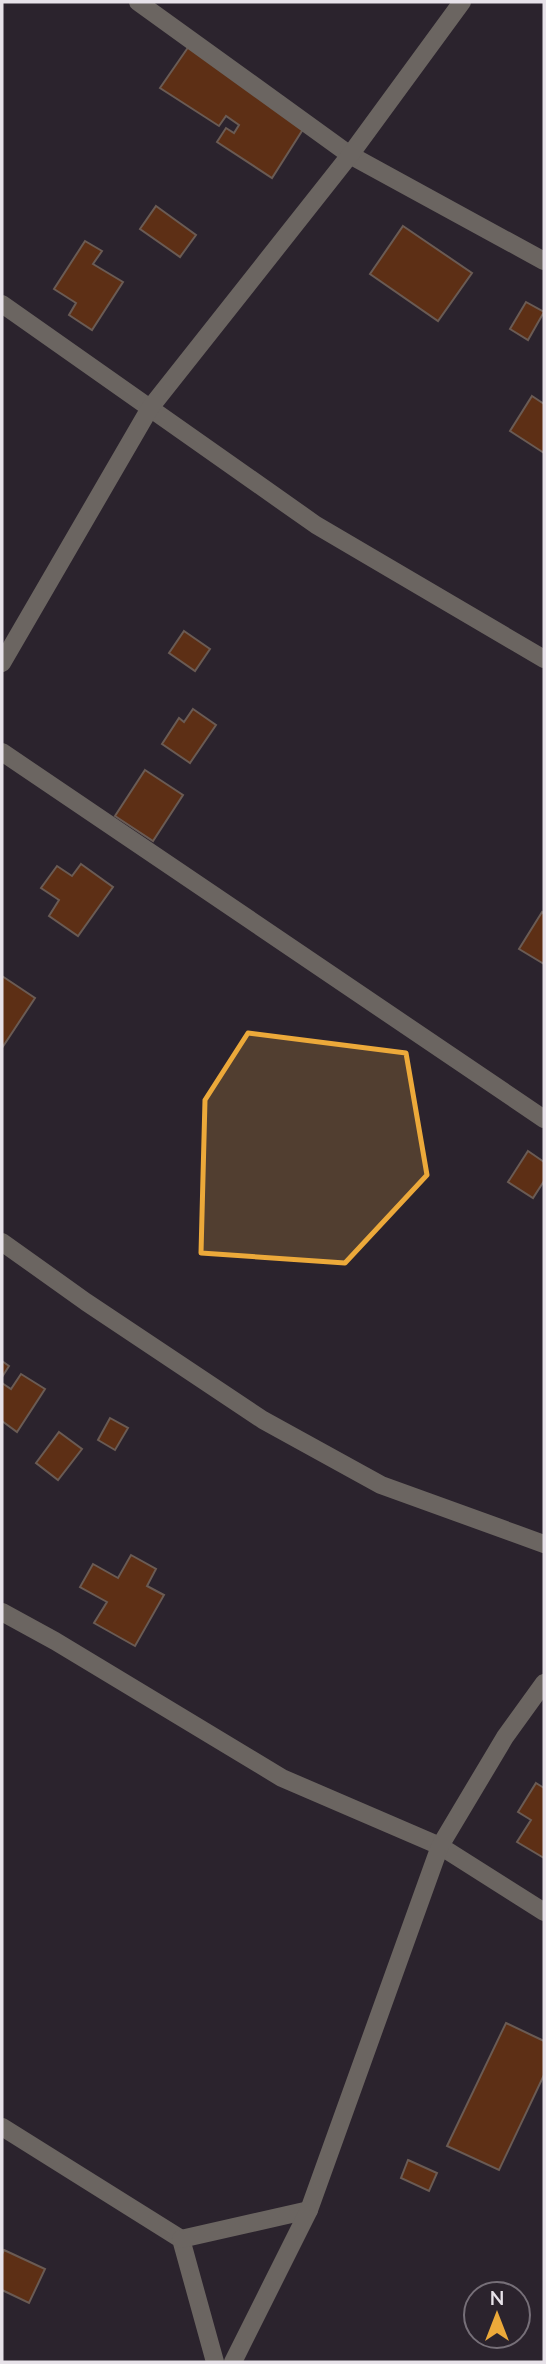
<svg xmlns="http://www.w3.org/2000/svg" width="546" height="2364" font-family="Lato,sans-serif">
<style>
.building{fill:#5d2f15;stroke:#6a5b54;stroke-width:2}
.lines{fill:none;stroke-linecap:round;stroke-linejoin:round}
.minor{stroke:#6b6561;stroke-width:18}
.marked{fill:#eca93a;fill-opacity:0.2;stroke:#eca93a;stroke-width:5;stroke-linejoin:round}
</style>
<rect width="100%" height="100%" fill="#2b232d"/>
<!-- building -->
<g class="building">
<path d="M189,46L307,123L272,178L217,142L226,128L234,133L239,125L226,116L219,126L160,88Z"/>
<path d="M156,206L196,235L180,257L140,229Z"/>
<path d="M403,226L472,273L438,321L370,274Z"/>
<path d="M85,241L102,251L93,264L123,282L92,330L69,315L76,303L54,289Z"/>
<path d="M526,302L544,312L528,340L510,329Z"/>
<path d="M532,396L544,404V453L510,431Z"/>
<path d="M184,631L210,649L195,671L169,653Z"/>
<path d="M193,709L216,725L190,763L162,744L179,718L184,722Z"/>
<path d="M145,770L183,795L153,841L115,816Z"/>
<path d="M81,864L113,887L78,936L49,916L59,900L41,888L57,866L72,876Z"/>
<path d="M542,912L544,914V964L519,949Z"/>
<path d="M2,976L35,998L2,1048Z"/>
<path d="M528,1151L544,1162V1181L533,1198L508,1182Z"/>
<path d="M2,1361L9,1366L2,1377Z"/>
<path d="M21,1374L45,1389L17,1432L2,1421V1383L11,1389Z"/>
<path d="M110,1418L128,1428L115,1450L98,1440Z"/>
<path d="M59,1432L82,1449L58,1480L36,1463Z"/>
<path d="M131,1555L156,1569L147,1586L164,1595L135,1646L94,1623L107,1602L80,1587L93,1564L118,1578Z"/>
<path d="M536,1783L544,1788V1858L517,1842L531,1820L518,1812Z"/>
<path d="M506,2023L544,2041V2075L499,2170L447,2146Z"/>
<path d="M408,2160L437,2173L429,2191L401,2178Z"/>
<path d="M4,2250L45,2269L29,2303L2,2290V2254Z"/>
</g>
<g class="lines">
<!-- minor -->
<g class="minor">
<path d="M138,2L350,155L544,261"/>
<path d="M2,304L316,525L544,659"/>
<path d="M2,663L150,408L350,155L462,2"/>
<path d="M2,752L544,1119"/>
<path d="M2,1242L86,1302L263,1420L381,1485L544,1544"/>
<path d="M2,1612L55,1641L282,1778L440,1846L544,1912"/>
<path d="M2,2127L181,2239L215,2362"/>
<path d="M181,2239L309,2210"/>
<path d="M233,2362L309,2210L440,1846L505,1737L544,1683"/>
</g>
</g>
<!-- marked area -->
<path class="marked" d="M248,1033L406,1053L427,1175L345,1263L201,1253L205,1100Z"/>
<!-- border -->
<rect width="546" height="2364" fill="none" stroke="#e7e2e9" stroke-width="7"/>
<!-- north arrow -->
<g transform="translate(497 2315)"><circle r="33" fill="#2b232d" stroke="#766f78" stroke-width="2"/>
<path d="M0-5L12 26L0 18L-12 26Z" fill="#eca93a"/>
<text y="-10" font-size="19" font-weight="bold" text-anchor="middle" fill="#e7e2e9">N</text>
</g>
</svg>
